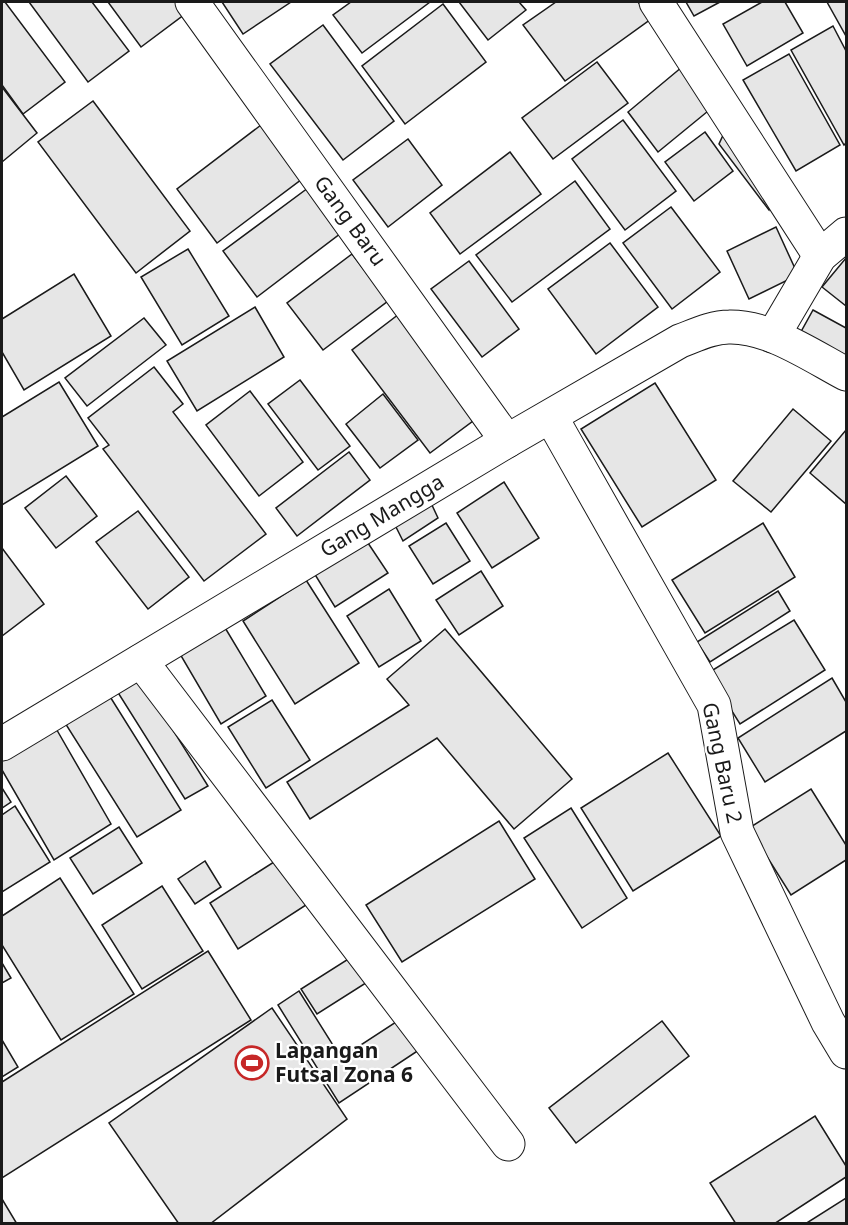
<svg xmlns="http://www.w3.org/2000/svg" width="848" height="1225" font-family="'Noto Sans',sans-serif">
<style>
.building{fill:#e6e6e6;stroke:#1a1a1a;stroke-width:1.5}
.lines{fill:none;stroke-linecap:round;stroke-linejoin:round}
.minor-casing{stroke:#1a1a1a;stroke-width:35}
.minor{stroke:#fff;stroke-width:33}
.labels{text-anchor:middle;stroke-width:4.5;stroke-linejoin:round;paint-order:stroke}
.street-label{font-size:21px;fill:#1a1a1a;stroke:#fff}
.poi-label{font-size:21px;font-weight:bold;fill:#1a1a1a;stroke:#fff;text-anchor:start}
</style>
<rect width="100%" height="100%" fill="#fff"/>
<!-- building -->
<g class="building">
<path d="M2,2H5L65,82L23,114L2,85Z"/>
<path d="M29,2H92L129,51L88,82Z"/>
<path d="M108,2H176L185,14L141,47Z"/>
<path d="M222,2H291L243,34Z"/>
<path d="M351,2H430L362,53L333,15Z"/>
<path d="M459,2H519L526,10L488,40Z"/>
<path d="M556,2H638L651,19L565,81L523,25Z"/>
<path d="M686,2H720L694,16Z"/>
<path d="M762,2H785L803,33L747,66L723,24Z"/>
<path d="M827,2H846V36Z"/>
<path d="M443,4L486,62L405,124L362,66Z"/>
<path d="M323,25L394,121L343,160L270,64Z"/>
<path d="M833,26L846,51V143L844,145L791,50Z"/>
<path d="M789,54L840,145L796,171L743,80Z"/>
<path d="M597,62L628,103L553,159L522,118Z"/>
<path d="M682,67L713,107L658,152L628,112Z"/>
<path d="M2,87L37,133L2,162Z"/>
<path d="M93,101L190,231L136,273L38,142Z"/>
<path d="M623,120L676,191L625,230L572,159Z"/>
<path d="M261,125L302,179L217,243L177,189Z"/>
<path d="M725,131L774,197L769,210L719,144Z"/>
<path d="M705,132L733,171L694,201L665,162Z"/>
<path d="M408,139L442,185L388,227L353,180Z"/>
<path d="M510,152L541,194L460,254L430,213Z"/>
<path d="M575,181L610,229L512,302L476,255Z"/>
<path d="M312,185L345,230L257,297L223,251Z"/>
<path d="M671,207L720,272L672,309L623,243Z"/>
<path d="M776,227L798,275L749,299L727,251Z"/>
<path d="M610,243L658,307L596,354L548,289Z"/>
<path d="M188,249L229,316L182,345L141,277Z"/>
<path d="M352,254L388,301L323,350L287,303Z"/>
<path d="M846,258V306L822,287Z"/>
<path d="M469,261L519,329L482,357L431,289Z"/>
<path d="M74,274L111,336L24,390L2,352V319Z"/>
<path d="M255,307L284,357L197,411L167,361Z"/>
<path d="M813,310L846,328V366L797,339Z"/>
<path d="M403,311L481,415L430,453L352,350Z"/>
<path d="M144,318L166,345L87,406L65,378Z"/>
<path d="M154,367L183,404L173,412L266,534L204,581L103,449L109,445L88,418Z"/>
<path d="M300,380L350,446L318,470L268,404Z"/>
<path d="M59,382L98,446L2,505V417Z"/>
<path d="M655,383L716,480L642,527L581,429Z"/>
<path d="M250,391L303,462L259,496L206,425Z"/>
<path d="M383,394L418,440L380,468L346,424Z"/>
<path d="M793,409L831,441L771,512L733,481Z"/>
<path d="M846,430V504L810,473Z"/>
<path d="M349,452L370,480L297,536L276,508Z"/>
<path d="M66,476L97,516L56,548L25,508Z"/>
<path d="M504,482L539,538L492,568L457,513Z"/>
<path d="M431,503L438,518L403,541L395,525Z"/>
<path d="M138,511L189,577L148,609L96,542Z"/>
<path d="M446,523L470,561L433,584L409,546Z"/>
<path d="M763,523L795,577L705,633L672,580Z"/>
<path d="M366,540L388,573L335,607L314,573Z"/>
<path d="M2,548L44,604L2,636Z"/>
<path d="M481,571L503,606L459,635L436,600Z"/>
<path d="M306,580L359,663L295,704L243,621Z"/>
<path d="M389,589L421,641L379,667L347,616Z"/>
<path d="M778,591L790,611L710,662L697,642Z"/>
<path d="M794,620L825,670L740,724L708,673Z"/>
<path d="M224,626L266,696L221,724L180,654Z"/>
<path d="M445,629L572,779L514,829L437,738L310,819L287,782L409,705L387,679Z"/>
<path d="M136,671L208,786L185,799L112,683Z"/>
<path d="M832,678L846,702V731L765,782L738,738Z"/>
<path d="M104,687L181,810L137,837L60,715Z"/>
<path d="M272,700L310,760L266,788L228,727Z"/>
<path d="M54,725L111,824L54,860L2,770V758Z"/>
<path d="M668,753L721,836L633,891L581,808Z"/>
<path d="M2,788L11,802L2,808Z"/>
<path d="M811,789L846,845V860L791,895L749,828Z"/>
<path d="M15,806L50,862L2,892V815Z"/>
<path d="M571,808L627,898L582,928L524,838Z"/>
<path d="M499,821L535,879L402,962L366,905Z"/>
<path d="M119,827L142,863L93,894L70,858Z"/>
<path d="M277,860L306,905L238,949L210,903Z"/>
<path d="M205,861L221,887L195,904L178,879Z"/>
<path d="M60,878L134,994L61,1040L2,945V916Z"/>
<path d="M162,886L203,951L142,989L102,925Z"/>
<path d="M208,951L251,1020L2,1178V1082Z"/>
<path d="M353,956L369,981L317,1014L301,989Z"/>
<path d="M2,963L11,978L2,983Z"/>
<path d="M299,991L341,1058L399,1020L419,1050L339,1103L278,1005Z"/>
<path d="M272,1008L347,1119L210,1224H179L109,1123Z"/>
<path d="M662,1021L689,1056L576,1143L549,1108Z"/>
<path d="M2,1040L18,1067L2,1077Z"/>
<path d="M815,1116L846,1166V1177L774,1224H736L710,1183Z"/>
<path d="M846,1198V1224H805Z"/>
<path d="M2,1199L17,1224H2Z"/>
</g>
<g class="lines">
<!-- minor casing -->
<g class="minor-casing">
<g id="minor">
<path d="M192,2L507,441"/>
<path d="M656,2L820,256"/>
<path d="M773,336L820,256L846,234"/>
<path d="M551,417L714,705L737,832L828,1022L846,1052"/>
<path d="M141,661L508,1144"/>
<path d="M2,744L507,441L680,341C696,335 712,327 729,327C769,326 812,356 846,374"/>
</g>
</g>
<!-- minor -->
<use href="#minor" class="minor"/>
</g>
<!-- icons -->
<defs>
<g id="stadium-ring" transform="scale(1.725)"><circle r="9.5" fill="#fff" stroke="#c62828" stroke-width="1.5"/><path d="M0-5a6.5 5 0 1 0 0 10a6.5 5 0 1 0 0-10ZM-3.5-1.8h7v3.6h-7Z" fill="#c62828"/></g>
</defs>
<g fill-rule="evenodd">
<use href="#stadium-ring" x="252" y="1063"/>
</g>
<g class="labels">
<!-- street labels -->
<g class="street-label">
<text transform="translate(350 221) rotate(54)" y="7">Gang Baru</text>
<text transform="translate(382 516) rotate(-31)" y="7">Gang Mangga</text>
<text transform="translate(722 763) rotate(78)" y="7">Gang Baru 2</text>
</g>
<!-- poi labels -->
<g class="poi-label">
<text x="275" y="1058">Lapangan<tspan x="275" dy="24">Futsal Zona 6</tspan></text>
</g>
</g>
<!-- border -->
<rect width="848" height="1225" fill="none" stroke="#1a1a1a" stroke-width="6"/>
</svg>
